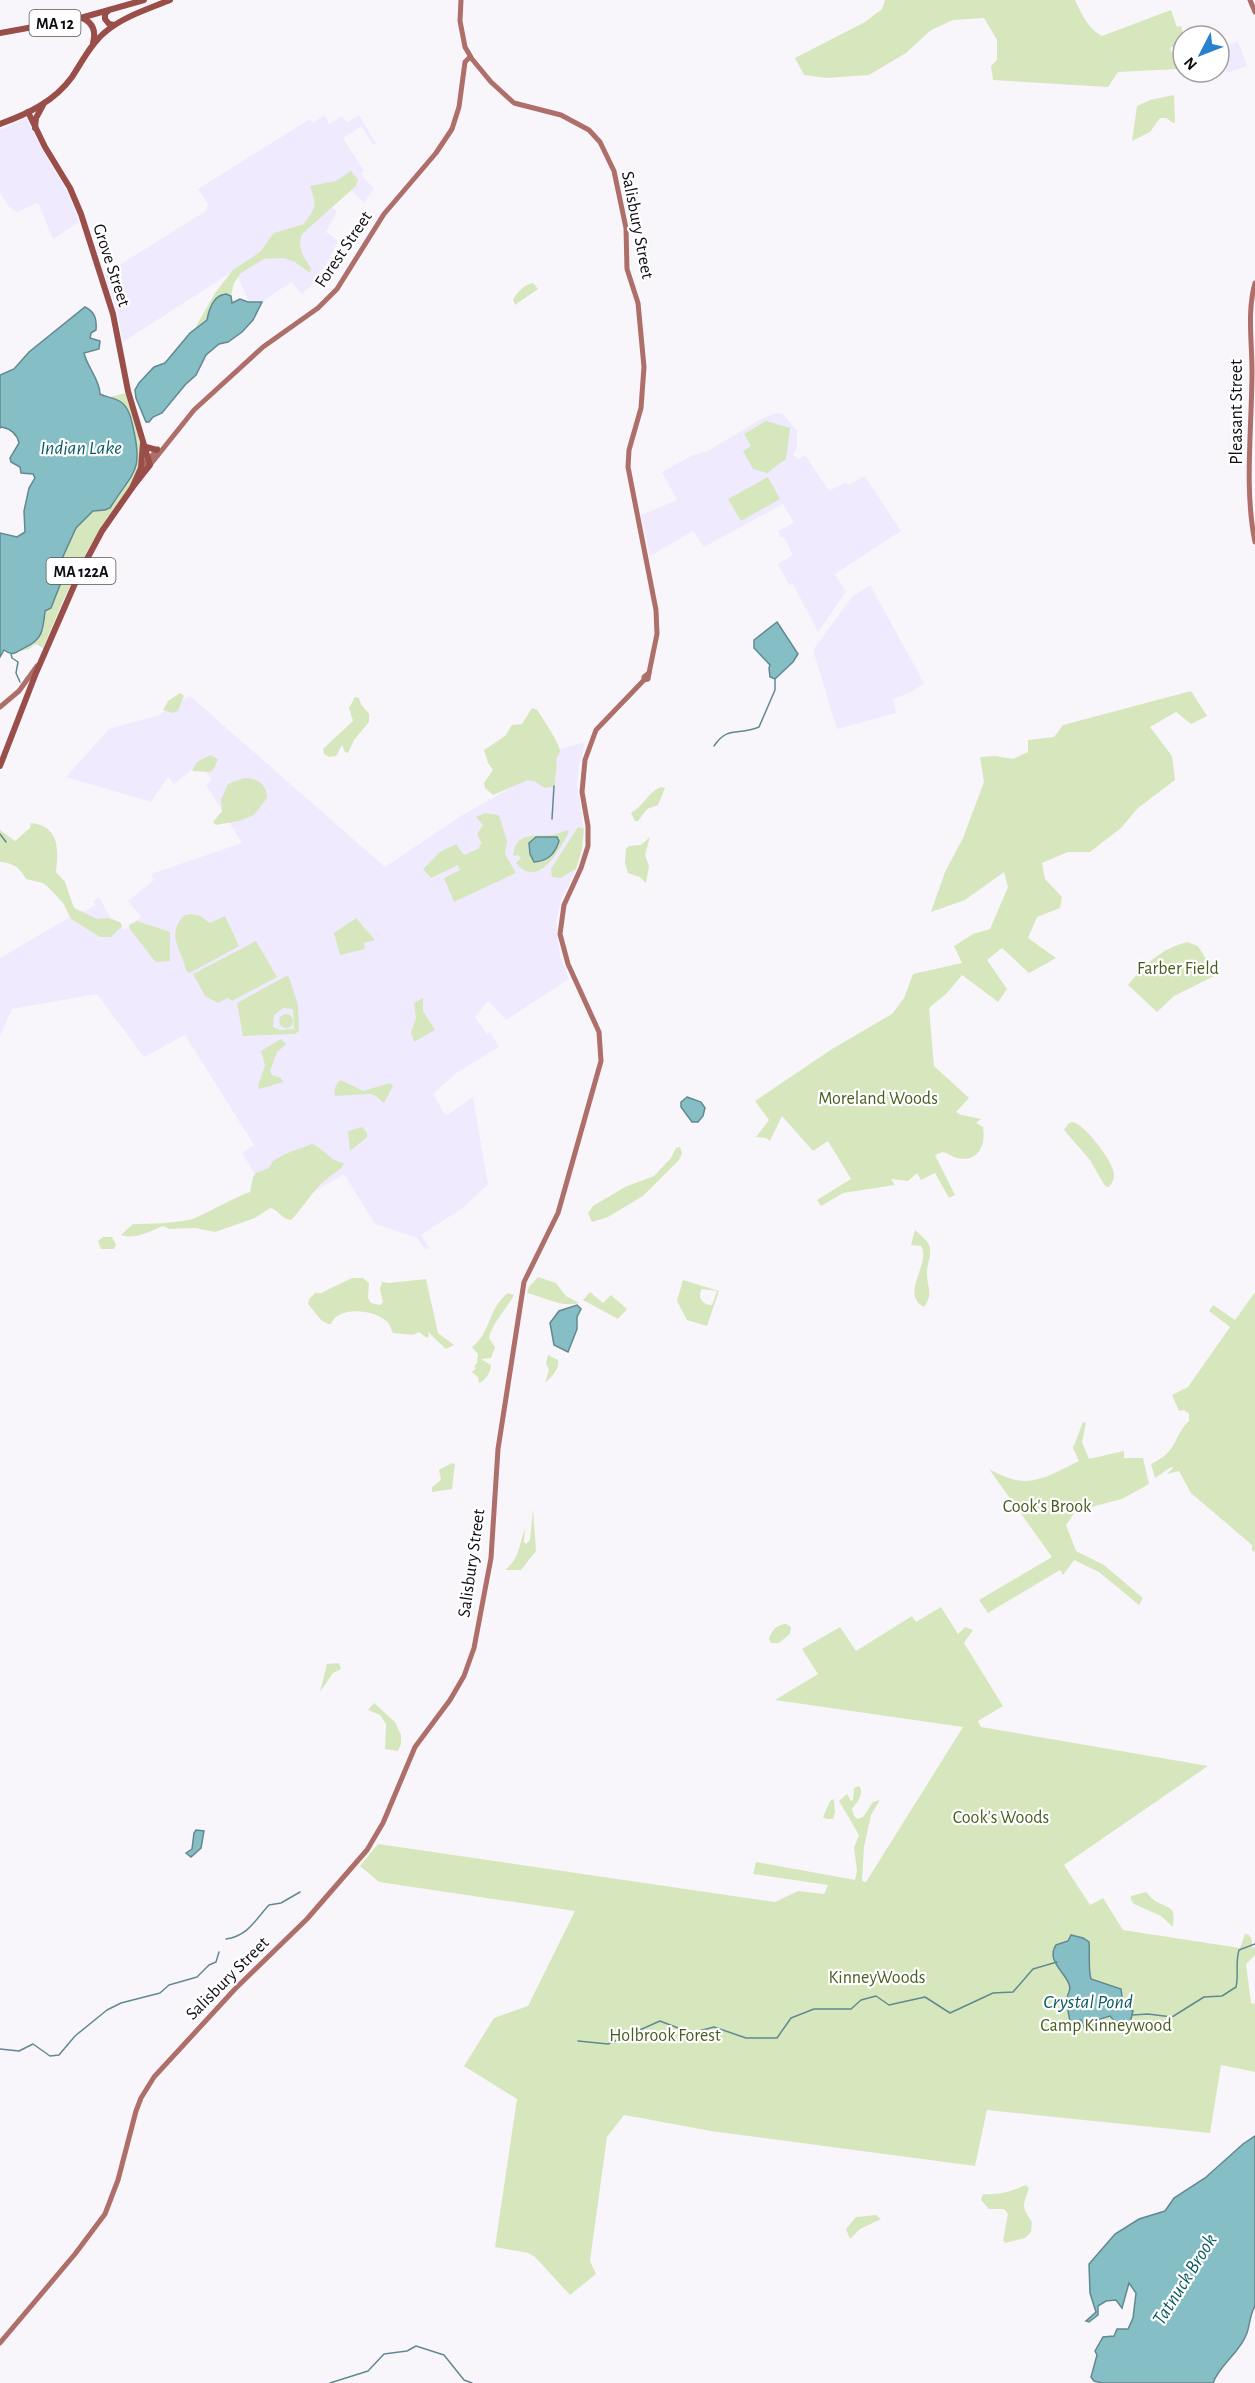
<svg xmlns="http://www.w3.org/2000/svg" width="1255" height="2383" font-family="'Alegreya Sans',sans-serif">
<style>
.built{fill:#f0eafe}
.green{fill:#d7e7bd;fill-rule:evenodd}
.water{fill:#86bec6;stroke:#628991;stroke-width:1.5}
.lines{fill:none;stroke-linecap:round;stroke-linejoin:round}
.stream{stroke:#628991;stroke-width:1.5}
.secondary{stroke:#ae6f6a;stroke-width:5}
.primary{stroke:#994e49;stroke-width:6}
.labels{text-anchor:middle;stroke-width:4.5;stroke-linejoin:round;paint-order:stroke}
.shield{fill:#fff;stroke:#57555a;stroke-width:1.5}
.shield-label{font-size:16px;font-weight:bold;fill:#0f0c14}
.street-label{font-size:18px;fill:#0f0c14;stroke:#fff}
.park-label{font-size:18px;fill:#4a5d20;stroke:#fff}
.water-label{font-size:20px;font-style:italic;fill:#0c5c66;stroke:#fff}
</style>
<rect width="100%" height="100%" fill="#f8f6fb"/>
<!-- built -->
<g class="built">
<path d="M1238,41L1247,66L1227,73L1219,48Z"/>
<path d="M324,115L329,124L342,116L347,123L359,115L376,143L373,145L361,126L343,138L364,171L361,174L374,189L364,203L349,188L332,207L337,212L326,232L338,241L327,263L310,287L302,294L291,282L252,309L235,270L123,342L116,307L105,274L206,211L208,204L198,189L310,119L313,123Z"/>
<path d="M26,118L43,151L69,195L79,222L53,239L38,203L17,212L9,207L0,193V130Z"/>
<path d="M776,413L783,414L797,431V448L793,455L799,459L805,455L829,491L846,482L848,485L865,476L901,531L835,574L846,592L818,632L793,584L789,585L778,564L793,555L784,537L781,538L778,531L794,523L783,504L704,547L693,531L650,556L641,515L677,500L662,472L691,456L708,451L763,418Z"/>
<path d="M870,585L924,683L912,692L893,699L896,713L837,729L813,650L852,597Z"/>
<path d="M190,696L385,867L461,816L522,781L560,749L585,742L579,766L577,785L584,829L582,849L578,865L561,900L556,922L560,956L569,979L506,1020L488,1001L475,1017L487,1034L490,1032L499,1047L456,1073L433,1094L446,1116L473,1097L488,1184L464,1207L421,1235L430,1248L425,1249L417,1238L375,1224L344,1174L279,1213L242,1153L254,1145L185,1035L144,1057L97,994L12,1009L0,1036V958L82,910L84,912L95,905L93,901L99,897L109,915L125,930L141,917L128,901L154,880L151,874L242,843L206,785L212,780L199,764L174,784L168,777L151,802L66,777L109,729L159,715Z"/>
</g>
<!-- green -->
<g class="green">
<path d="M885,0H1075C1081,13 1089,30 1102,36L1171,10L1177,27L1181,26L1184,36L1183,43L1170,48L1178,69L1118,72L1108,87L993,80L991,66L997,60V40L984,18L953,20L931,30L906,53L869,75L826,78L804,75L795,58L865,22L882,9Z"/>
<path d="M1174,95L1175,122L1173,123L1166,118H1160L1150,132L1132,141L1137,106L1150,100Z"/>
<path d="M351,171L358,180L356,186L302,234C297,248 303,256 311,268L310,273L295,262L284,258L264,259L241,273L234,283L231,296C215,293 209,307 207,320L194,330L215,293L233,270L260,252L274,233L304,224C318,204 316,206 310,186L336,181Z"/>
<path d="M533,283L538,289L515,305L513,300C516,293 525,284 533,283Z"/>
<path d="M126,393C132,415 144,442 140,465C135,487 115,506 103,524C78,563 61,606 43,648L36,644L29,649L21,651C25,648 30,647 34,644C43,636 44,622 45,611L51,607L60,585L61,561L76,528L94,511L110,508C117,496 128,486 134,474C140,459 136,420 126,407C122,402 116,399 110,397Z"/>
<path d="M766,421L790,428L786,459L767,473L753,469L743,451L751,446L744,434Z"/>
<path d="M768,477L780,499L741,521L728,499Z"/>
<path d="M1191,691L1207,716L1191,724L1176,712L1150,727L1172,756L1175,780L1138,808L1121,828L1090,852H1068L1042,863L1045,879L1062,897L1060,908L1037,917L1028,938L1056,958L1029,973L1002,948L987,960L1007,989L998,1002L962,975L947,993L929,1008L934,1066L969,1098L956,1112L962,1115L981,1119L976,1123L983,1127C986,1144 979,1163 957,1158C952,1157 948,1153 943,1152L935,1155L955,1195L949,1198L935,1173L921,1180L917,1173L908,1181L891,1179L895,1185L843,1193L821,1206L817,1200L851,1179L828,1141L813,1151L782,1116L770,1141L766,1138L756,1137L769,1120L755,1101L832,1049L892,1014L904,998L913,974L962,963L954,946L973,934L990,929L1008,887L1004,872L965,900L931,912L945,872L963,838L984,782L980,757L995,756L1013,759L1028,752V740L1054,737L1063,725Z"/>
<path d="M180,693L184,696L178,711L173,713L163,710L168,701Z"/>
<path d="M355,697L359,698L361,704L369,714V722L354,740L348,753L345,752L342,745L336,756L329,757L324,754L323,749L353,721L349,708Z"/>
<path d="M532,708L537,710C542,717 560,744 560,751C560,753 556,759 556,760C558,772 554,775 555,786L545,788L534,781L528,780L493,795L485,788L484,783L493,770L488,763L484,750L505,736L512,725L522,724Z"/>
<path d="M210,755L218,759L214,769L210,772L192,771L197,762Z"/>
<path d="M244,778C257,778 267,784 267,798L254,815L239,821L216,825L213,822L222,811L221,800L228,784Z"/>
<path d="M661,787L665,788L658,805L647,809L638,821H635L631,813C644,806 647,793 661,787Z"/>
<path d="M485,813L499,815L507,841L505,854L516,873L454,902L444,878L460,870L458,865L431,878L423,869L440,852L456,844L464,855L480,848L479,845L482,844L477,834L483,825L476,817Z"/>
<path d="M31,823C59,826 59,849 56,872L65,882L74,908L97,919L108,918L120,922L122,926L111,937H100L71,919L63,903L49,888L43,883L26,879C19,867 14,863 0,862V830L15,841L30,828Z"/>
<path d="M578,827L584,829L582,849L576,869L560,878L552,877L551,869Z"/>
<path d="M567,830L569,832C559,850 539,890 516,863L521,858L518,855L513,856C516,830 535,837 552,835C557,834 562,832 567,830ZM539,837H557L559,840L552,855L530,854V841Z"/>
<path d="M650,837L645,855L649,866L646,883L640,877L628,873L625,863L626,849L629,846L641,845Z"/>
<path d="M191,914L200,916L210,923L225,916L239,946L190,973L186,971C183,950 164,935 185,915Z"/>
<path d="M356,918L375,940L364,943L365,949L340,955L334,933Z"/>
<path d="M137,921L170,932V961L156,962L153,959L130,929L129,925Z"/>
<path d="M256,941L277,977L232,1001L228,998L218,1003L205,996L193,974Z"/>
<path d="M1187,942L1198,946L1216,975L1174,996L1157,1012L1128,985C1145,964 1161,949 1187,942Z"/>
<path d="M286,976L289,977L298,1005L299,1031L295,1034L243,1036L237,1003ZM283,1008L293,1009L294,1029L280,1030L273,1027L274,1015Z"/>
<path d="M423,998V1011L435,1030L414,1042L411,1032L416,1018L414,1003Z"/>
<circle cx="286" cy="1021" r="7"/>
<path d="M281,1039L286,1044L277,1052L270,1071L272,1075L281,1078L283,1082L260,1089L258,1086L265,1065L261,1051Z"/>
<path d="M341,1080L363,1091L390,1083L393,1086L384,1103L376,1096L370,1094L335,1096C333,1092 336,1082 341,1080Z"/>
<path d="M1073,1122C1085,1125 1113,1161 1114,1174C1114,1180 1112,1183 1109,1187L1105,1186L1090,1160L1064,1130L1069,1123Z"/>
<path d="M362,1127L367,1133V1137L350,1151L348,1131Z"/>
<path d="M312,1144C325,1149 331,1162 344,1163L343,1166C335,1174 326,1178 318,1187C308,1198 301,1210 291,1220C281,1219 279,1210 270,1208L255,1218L215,1232L195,1228L169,1229L163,1226C151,1231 134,1240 121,1235L133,1224C147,1224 183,1223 195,1218C214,1210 230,1199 250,1192L253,1177L256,1173L269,1168L273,1161L285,1154Z"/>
<path d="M680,1147L682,1153L679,1160L643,1196L608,1217L592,1222L588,1213L593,1206L625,1187L654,1176L671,1158L676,1148Z"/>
<path d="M915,1230C920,1235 926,1239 929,1245C933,1255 926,1264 927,1274C927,1288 934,1293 924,1307C899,1294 932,1263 921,1246L911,1245Z"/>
<path d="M103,1237H112L116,1245L114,1249H101L98,1241Z"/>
<path d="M538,1277L556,1283L566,1296L579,1303C561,1308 545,1297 527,1293L529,1287Z"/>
<path d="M352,1278H363L369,1283L368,1298L371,1303L380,1305L383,1302L380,1289L382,1282L389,1283L426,1279L438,1333L454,1345L446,1349L428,1332L429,1336L427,1338L419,1332L413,1335L393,1333C391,1330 391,1327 389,1324C380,1310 338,1304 331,1324H328L321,1320L308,1304L309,1299L315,1293H321Z"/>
<path d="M683,1280L719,1291L707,1326L687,1320L677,1301ZM702,1289L717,1291L712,1305C702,1305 697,1297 702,1289Z"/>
<path d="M590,1292L603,1303L611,1295L627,1309L618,1319L583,1300Z"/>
<path d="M1255,1292V1552L1252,1551V1545L1191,1493L1179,1471L1167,1474L1173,1468L1171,1467L1155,1478L1151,1464C1180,1450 1172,1437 1189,1421V1414L1184,1410L1179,1411L1172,1395L1188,1387L1230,1327L1209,1311L1213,1305L1235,1320Z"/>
<path d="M508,1293L514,1295C506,1310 493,1321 489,1338L495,1347L491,1358L481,1359L491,1365C491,1372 485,1381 479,1383L478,1377L472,1372L476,1368L474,1367L477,1363L478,1354L472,1347C492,1332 487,1309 508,1293Z"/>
<path d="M548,1355L558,1360C560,1370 551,1377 545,1383L549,1370L546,1363Z"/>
<path d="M1083,1422L1086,1423L1082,1442L1089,1459L1124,1451V1458H1143L1149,1484L1122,1499L1076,1511L1066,1525L1076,1551L1104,1565L1143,1598L1139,1605L1099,1572L1074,1560L1063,1575L1060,1570L988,1613L979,1600L1052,1557L989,1469C1028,1491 1042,1479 1079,1461L1073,1448Z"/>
<path d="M452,1463L455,1464L452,1489L432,1492V1487L441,1480L439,1470Z"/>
<path d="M533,1509L536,1551L521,1570H505C520,1558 519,1545 525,1528L524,1542L526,1544L530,1540Z"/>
<path d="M941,1607L958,1634L965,1627L973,1630L964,1643L1003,1706L978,1721L981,1727L1208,1766L1064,1865L1090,1905L1103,1898L1123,1930L1240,1948L1245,1934L1249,1935L1252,1940V1948L1255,1947V1955L1246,1964L1251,2003L1255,2004V2072L1221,2065L1210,2133L987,2110L975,2166L711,2131L624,2115L607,2137L590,2261L596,2274L570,2295L535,2257L528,2253L495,2247L517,2099L464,2066L494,2018L528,2006L575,1911L379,1882L360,1866L378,1844L775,1902L798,1891L824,1894L828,1885L753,1874L756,1862L855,1880L857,1871L854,1848L859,1835L839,1801L847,1794L851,1801L853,1800L854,1788L859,1786C865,1793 857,1802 852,1809L854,1816L858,1819L863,1817L873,1802L880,1800L871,1815L864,1847L862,1881L866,1882L963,1727L775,1700L818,1674L802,1649L840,1627L856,1651L912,1616L916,1622Z"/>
<path d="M786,1624L791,1627L790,1634L779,1643H771L769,1639C771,1631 777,1624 786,1624Z"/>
<path d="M339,1663L341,1669L333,1673L320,1692L327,1664Z"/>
<path d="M374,1703L395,1722L401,1735V1744L398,1751L385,1749L386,1724L380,1715L368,1710Z"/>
<path d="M834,1799L835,1812L833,1819H826L823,1817L830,1801Z"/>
<path d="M1146,1892C1149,1895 1153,1900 1157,1902C1173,1910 1175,1907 1173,1927L1161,1916L1134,1904L1131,1900V1896Z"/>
<path d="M1025,2185L1029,2188C1023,2207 1021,2205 1032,2222L1031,2232L1025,2238L1005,2243L1003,2240L1008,2214L1004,2209H989L981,2200L983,2194C998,2195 1012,2192 1025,2185Z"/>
<path d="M876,2215L881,2219L860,2229L850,2239L846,2229L856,2217Z"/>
</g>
<!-- water -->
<g class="water">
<path d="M226,294L231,296L232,303L240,299L248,302H262L253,320L242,332L228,342L219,344L206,355L196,375L185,385L162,413L153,417L149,422H146L136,398L135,390L139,383L154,367L165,363L190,333L207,320C209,309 213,295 226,294Z"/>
<path d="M85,307C95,312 97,319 96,330L91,333L90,338L100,341L99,349L84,353C87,367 100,380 100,394C107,398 114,397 121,402C129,408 131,418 133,427C144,474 132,472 110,508L105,510L93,511L76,528L61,561L60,585L51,608L45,611C43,629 43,639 26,647C16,652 14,657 4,650L0,657V533L17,537L25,532L24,511L29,488L35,478L33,474L21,473L20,467L11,462L10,458L19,443C17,434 11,429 2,427L0,428V375L14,369L29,352Z"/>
<path d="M777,622L798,654L793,662L775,679L770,677L769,668L770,665L754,648V640Z"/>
<path d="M536,837H557L559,841C555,854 548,861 534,862L530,854L529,843Z"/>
<path d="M687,1097L701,1102L705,1108L703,1116L698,1122H692L681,1107V1102Z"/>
<path d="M577,1305L581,1309L577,1317V1329L568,1352L554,1345L550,1323L559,1311Z"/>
<path d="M196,1830L204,1831L201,1848L191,1857L186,1853L192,1849L194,1833Z"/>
<path d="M1071,1935L1083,1938L1089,1942C1090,1952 1088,1970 1091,1979L1121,1989L1123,2004L1133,2011L1129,2027L1118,2025L1110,2016L1094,2021L1091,2030H1085L1081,2020L1070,2022C1069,2015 1066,2003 1067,1998C1068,1991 1072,1991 1069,1984C1064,1971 1046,1960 1056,1945L1068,1941Z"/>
<path d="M1255,2136V2306C1250,2314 1250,2324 1247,2333C1240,2353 1220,2364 1213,2383H1102L1094,2381L1091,2377L1097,2355L1095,2351L1103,2337L1114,2336L1117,2329H1128L1133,2318L1136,2293L1129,2283L1122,2308L1116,2300L1106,2301L1098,2306V2315L1089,2322L1086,2321L1096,2312L1090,2293L1089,2264L1115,2234L1139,2219L1165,2211L1174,2198L1205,2178L1243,2144Z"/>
</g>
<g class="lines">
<!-- stream -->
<g class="stream">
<path d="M11,654L12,658L18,662L16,673L20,682"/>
<path d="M714,746C728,725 739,736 759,727L775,690V679"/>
<path d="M552,819L554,786"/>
<path d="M0,834L6,842"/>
<path d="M226,1939C248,1936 255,1920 269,1905L281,1903L300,1892"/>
<path d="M1132,2015L1148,2014L1172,2017L1204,1997L1222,1996L1236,1987C1239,1974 1235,1963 1239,1950L1255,1944"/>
<path d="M578,2041L608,2044L660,2021L691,2033L714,2027L746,2038H777L791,2018L814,2009H851L861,2000L876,1996L889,2005L925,1997L950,2013L993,1993L1013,1992L1033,1969L1057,1962"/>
<path d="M0,2049L19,2051L33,2044L50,2056L59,2055L75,2036L107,2010L121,2003L160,1993L169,1985L197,1977L209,1965L216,1962L219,1952"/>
<path d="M330,2383L368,2371L384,2354L407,2351L416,2346L444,2355L464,2380L472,2383"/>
</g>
<!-- secondary -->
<g class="secondary">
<path d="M461,0L460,21L465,47L472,59L491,82L514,103L561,115L589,130L600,142L614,171L626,228L627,269L638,303L644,367L641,408L629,450L628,467L656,610L657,634L649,673"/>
<path d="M1250,0L1255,12"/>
<path d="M1255,283C1247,312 1252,341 1252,371C1252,426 1244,489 1255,542"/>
<path d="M150,465L194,410L263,347L318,308L337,289L384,214L436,153L452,129L459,107L465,62L470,57"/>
<path d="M141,468L158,449"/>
<path d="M0,707L19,691L37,666"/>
<path d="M0,2343L75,2254L105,2214L118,2180L136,2111L141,2098L154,2077L235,1989L307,1919L367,1850L383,1823L415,1747L450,1700L464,1676L474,1648L491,1558L498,1449L524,1282L558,1213L601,1061L599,1032L568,964L560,934L564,905L581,868L588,846V826L582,792L585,760L596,730L644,680L648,679L649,673L644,677V680"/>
</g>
<!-- primary -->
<g class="primary">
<path d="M109,10L105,14V19L109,24L114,25"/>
<path d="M82,18C94,23 96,32 93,43"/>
<path d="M0,33L77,19L144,0"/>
<path d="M28,112L45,147L70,188L81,214L113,314L128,391L150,465L132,488"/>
<path d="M0,124C27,114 54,102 72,77C82,62 90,45 104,33C122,17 148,9 170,0"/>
<path d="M35,128L36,118L43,105"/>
<path d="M146,447L157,450"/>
<path d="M0,766L36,673L80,572L102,531L132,488L141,468L143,443"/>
</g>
</g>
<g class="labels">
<!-- shield labels -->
<g class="shield">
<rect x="29.5" y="10" width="51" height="26" rx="4.5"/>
<rect x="46.5" y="558" width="69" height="26" rx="4.5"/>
</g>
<g class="shield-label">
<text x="55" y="29">MA 12</text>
<text x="81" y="577">MA 122A</text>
</g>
<!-- street labels -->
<g class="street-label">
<text transform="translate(638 225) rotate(79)" y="6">Salisbury Street</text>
<text transform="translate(343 249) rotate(-56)" y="6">Forest Street</text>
<text transform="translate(112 265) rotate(72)" y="6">Grove Street</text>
<text transform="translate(1236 412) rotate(-90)" y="6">Pleasant Street</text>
<text transform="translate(471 1563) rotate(-82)" y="6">Salisbury Street</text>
<text transform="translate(227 1978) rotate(-45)" y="6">Salisbury Street</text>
</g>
<!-- park labels -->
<g class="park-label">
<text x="1178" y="974">Farber Field</text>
<text x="878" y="1104">Moreland Woods</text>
<text x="1047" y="1512">Cook's Brook</text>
<text x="1001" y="1823">Cook's Woods</text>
<text x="877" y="1983">KinneyWoods</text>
<text x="1106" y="2031">Camp Kinneywood</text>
<text x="665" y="2041">Holbrook Forest</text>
</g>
<!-- water labels -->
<g class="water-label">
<text x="81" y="454">Indian Lake</text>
<text x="1088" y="2008">Crystal Pond</text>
<text transform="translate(1184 2279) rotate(-58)" y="7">Tatnuck Brook</text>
</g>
</g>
<!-- north arrow -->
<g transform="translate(1201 54) rotate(228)"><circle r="28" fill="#ffffff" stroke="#9f9ea1" stroke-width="1.5"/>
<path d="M0-4.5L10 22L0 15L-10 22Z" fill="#2681ce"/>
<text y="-9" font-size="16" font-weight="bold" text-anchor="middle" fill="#0f0c14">N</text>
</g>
</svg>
